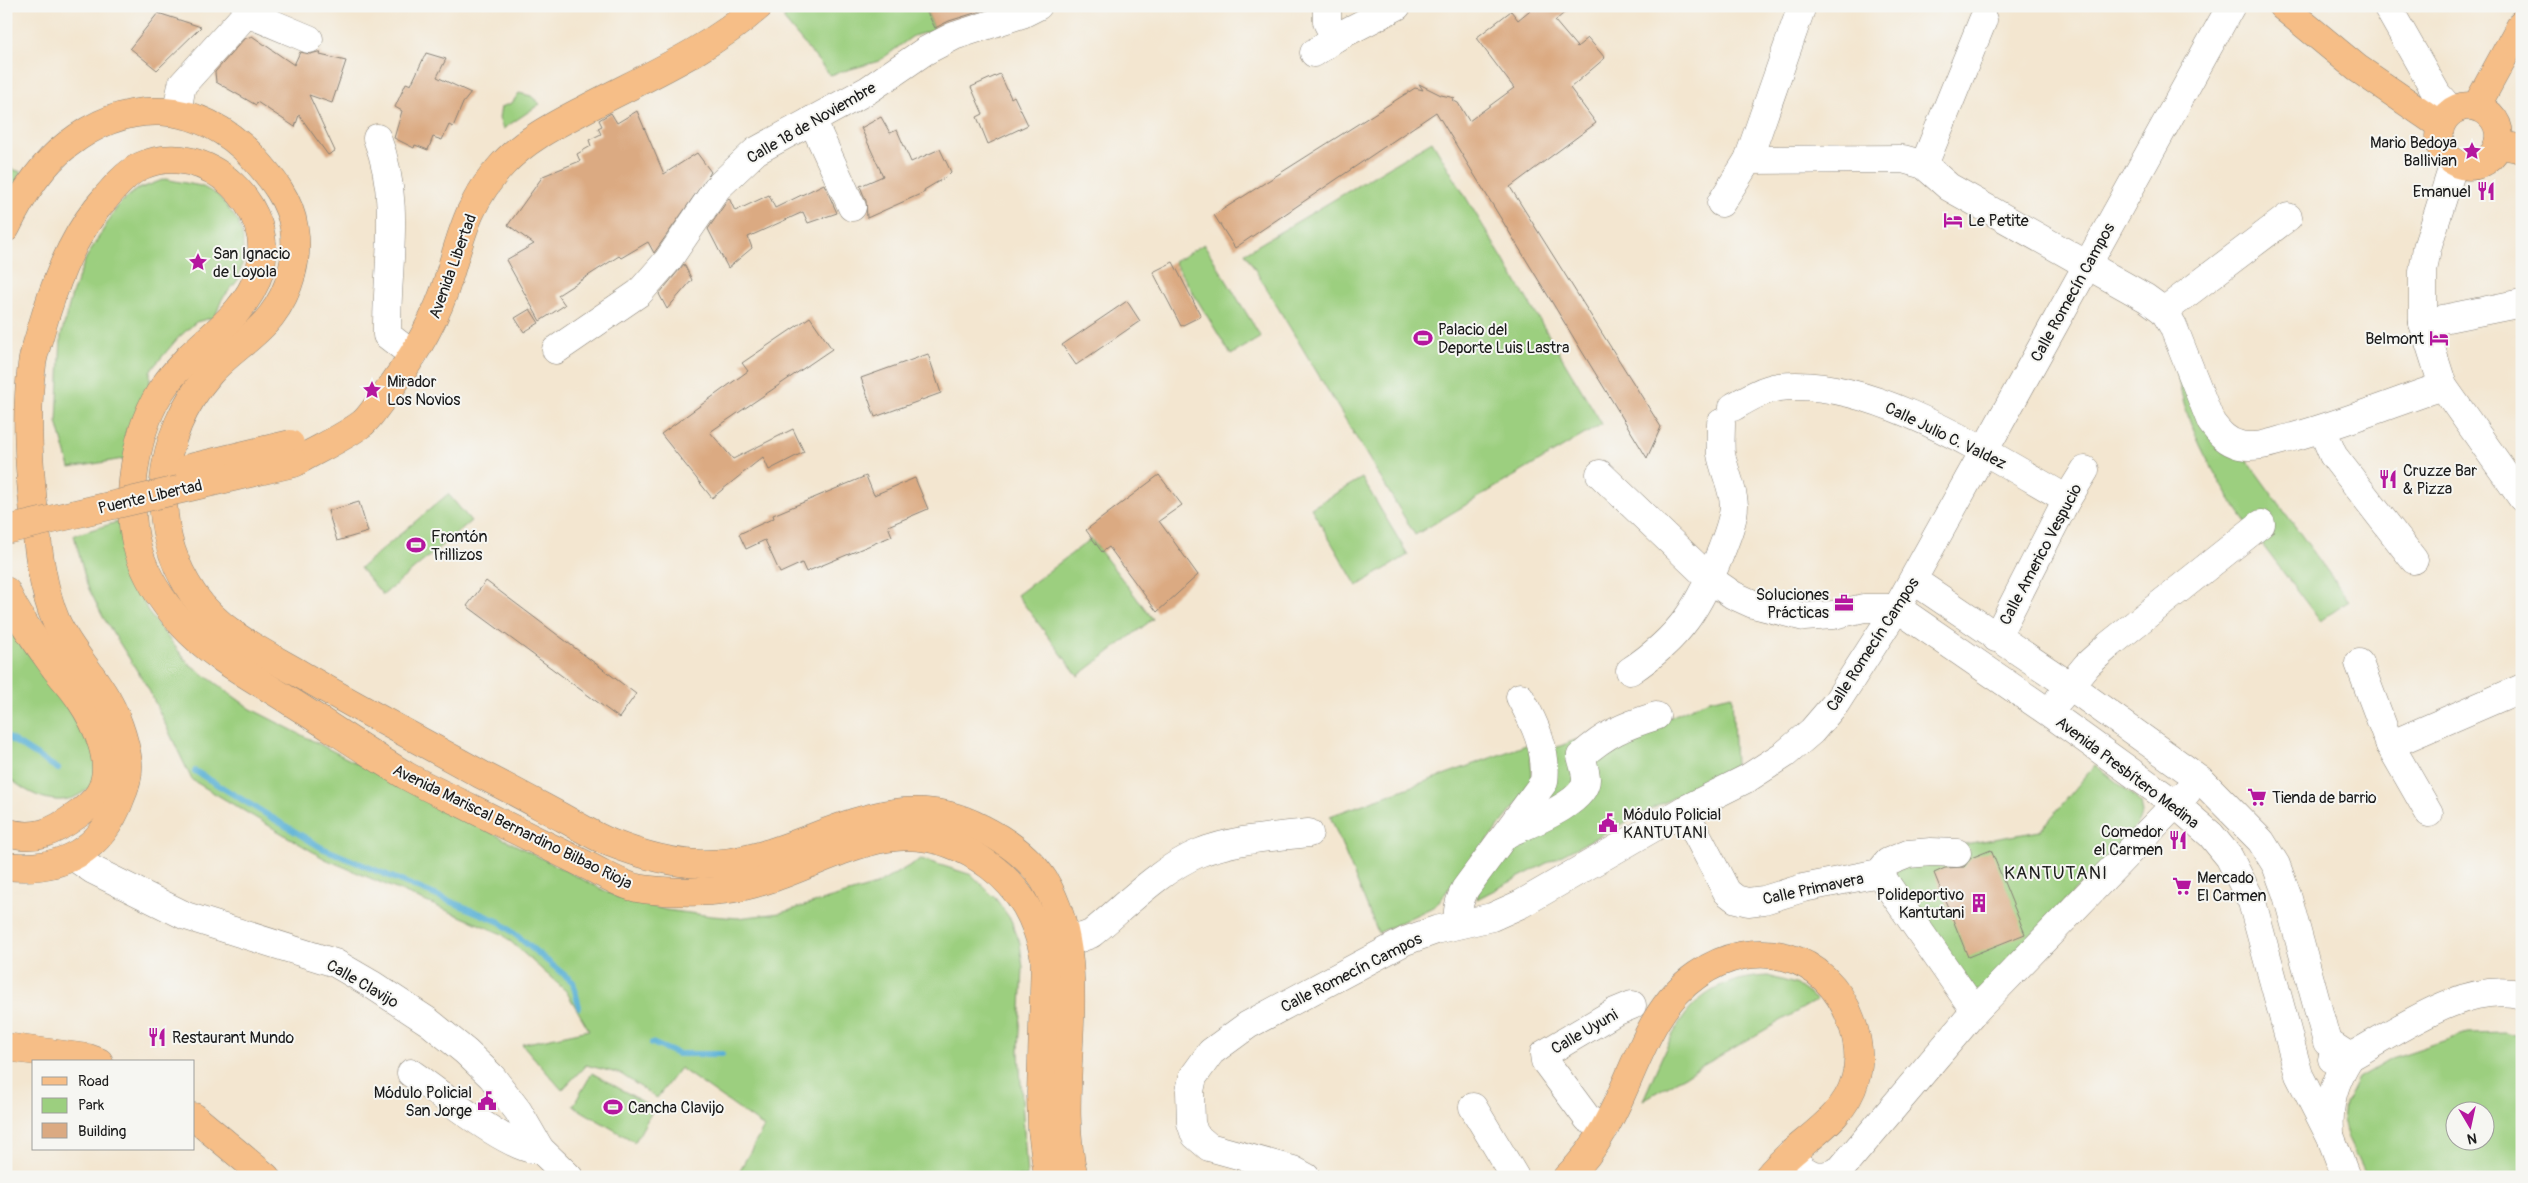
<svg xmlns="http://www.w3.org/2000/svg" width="2528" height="1183" font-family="Pangolin,sans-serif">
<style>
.green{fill:#9ccf7f;stroke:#5c764e;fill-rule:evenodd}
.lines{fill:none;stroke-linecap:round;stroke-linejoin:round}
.stream{stroke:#59b0d6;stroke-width:6}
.building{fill:#dbaa82}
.minor-casing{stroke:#888176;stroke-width:29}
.major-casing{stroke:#888176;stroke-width:29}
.minor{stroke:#fff;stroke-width:28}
.major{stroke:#f6be87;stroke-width:28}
.major-bridge-casing{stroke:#888176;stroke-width:29;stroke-linecap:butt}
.major-bridge{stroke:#f6be87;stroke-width:28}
.labels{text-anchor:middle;stroke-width:4;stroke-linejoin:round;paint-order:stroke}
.street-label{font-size:16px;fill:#1c1c1c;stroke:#f6f6f2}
.poi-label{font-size:16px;fill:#1c1c1c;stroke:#f6f6f2;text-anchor:start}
.neighbourhood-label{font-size:18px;letter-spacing:1px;fill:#1c1c1c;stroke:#f6f6f2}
</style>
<rect width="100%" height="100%" fill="#f6f6f2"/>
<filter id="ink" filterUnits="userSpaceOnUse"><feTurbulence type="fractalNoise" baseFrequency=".02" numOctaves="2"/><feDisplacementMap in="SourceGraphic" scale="10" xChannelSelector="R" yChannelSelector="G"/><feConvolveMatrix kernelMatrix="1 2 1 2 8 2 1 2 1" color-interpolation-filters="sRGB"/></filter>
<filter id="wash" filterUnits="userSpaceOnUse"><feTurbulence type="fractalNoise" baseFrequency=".0096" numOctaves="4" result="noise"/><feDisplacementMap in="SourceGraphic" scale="20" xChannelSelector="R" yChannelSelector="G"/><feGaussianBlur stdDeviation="1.12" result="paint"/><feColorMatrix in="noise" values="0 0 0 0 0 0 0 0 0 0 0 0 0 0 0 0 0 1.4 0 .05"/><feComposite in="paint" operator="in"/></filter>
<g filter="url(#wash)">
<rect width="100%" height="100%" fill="#f3e6d0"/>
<!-- green -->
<g class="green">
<path d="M796,6H924L935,30L913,36L879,61L830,75L784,20V17Z"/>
<path d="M519,93L531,96L540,104L503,129L499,118L501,107L512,103Z"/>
<path d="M1432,141L1602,424L1415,535L1245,253Z"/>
<path d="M6,167L21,172L6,203Z"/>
<path d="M165,179L201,186L218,195L238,221L243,238V260L238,280L222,299L215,317L196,322L178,338L150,371V386L129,458L70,468L57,422L61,336L72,294L86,258L119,204L136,190Z"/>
<path d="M1204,244L1261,337L1231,355L1174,262Z"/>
<path d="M2177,371L2226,452L2247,460L2349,601L2320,621C2266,547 2190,464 2177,371Z"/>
<path d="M1362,478L1408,555L1357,586L1311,508Z"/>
<path d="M448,494L471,521L383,595L360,568Z"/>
<path d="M121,521L124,555L148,612L188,663L251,709L617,897L666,910L712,916L738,918L780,913L876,885L921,859L972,875L996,899L1011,920L1020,943L1023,968L1019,1052L1027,1177H736L764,1127L680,1068L657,1098L621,1074L586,1065L562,1090L522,1044L589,1030L566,991L502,934L325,859L192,780L148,688L103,617L87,585L74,535Z"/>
<path d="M1091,539L1153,619L1078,676L1017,595Z"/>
<path d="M6,592L101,741L95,784C89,788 82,794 75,797C51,807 23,791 6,775Z"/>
<path d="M1732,695L1735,766L1477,899L1479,887L1517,839L1611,743L1709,700Z"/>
<path d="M1578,739L1572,747L1579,774L1570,793L1524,821L1550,750Z"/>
<path d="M1529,744L1533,784L1435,906L1378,933L1330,816Z"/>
<path d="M2095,765L2134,796L2140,803L2142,814L2136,826L1981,990L1975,991L1878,859L2040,831Z"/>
<path d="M1768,976L1795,984L1817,1000L1643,1100C1673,1034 1685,980 1768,976Z"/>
<path d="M2506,1032L2522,1037V1177H2366L2348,1139L2343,1121L2345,1103L2358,1078L2392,1058L2467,1033ZM2456,1110H2486V1140H2456Z"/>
<path d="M592,1073L654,1108L635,1142L573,1106Z"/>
</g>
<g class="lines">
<!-- stream -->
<g class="stream">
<path d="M6,736L58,769"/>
<path d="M195,771L322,848L500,922L573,982L579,1007"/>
<path d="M652,1043L678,1054H722"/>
</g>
</g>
<g id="blocks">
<!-- building -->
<g class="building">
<path d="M924,6H994V7L949,21L935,28Z"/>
<path d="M1535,6H1572L1555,21L1577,47L1588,38L1605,58L1570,88L1596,123L1510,187L1661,427L1647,458L1436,112L1235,248L1214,215L1415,88L1423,90L1419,84L1441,95L1455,98L1452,100L1458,103L1469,121L1514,88L1476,38L1511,11L1518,20Z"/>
<path d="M158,13L201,27L157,70L130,48Z"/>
<path d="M252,36L294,65L300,52L310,54L318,52H321L320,55L346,61L332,103L309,95L335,151L328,155L299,115L295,127L257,102L256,105L216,82L215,72L244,39Z"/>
<path d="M426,53L446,59L437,77L471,93L463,103L453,127L449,125L442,140L433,137L428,150L415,145L414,148L394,138L402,111L395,107L406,83L411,85Z"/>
<path d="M1000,74L1011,98L1014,96L1028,125L988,144L977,117L983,114L971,87Z"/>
<path d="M637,111L664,174L697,153L711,172L654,253L648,242L621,258L619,256L558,295L565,305L540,321L506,260L534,244L508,225L543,176L580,161L577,154L591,146L589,140L601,134L598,128L602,126L599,120L611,113L617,123Z"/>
<path d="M881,117L890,133L897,130L911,162L940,149L951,172L946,177L924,190L925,192L867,218L866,201L860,186L883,176L861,128Z"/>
<path d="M824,184L837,213L808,223L803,212L748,237L752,248L728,268L708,229L729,198L735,211L769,195L775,208Z"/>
<path d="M1173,262L1201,316L1181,326L1153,272Z"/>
<path d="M684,264L692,280L667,309L659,294Z"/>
<path d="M1127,301L1140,321L1076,365L1062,345Z"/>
<path d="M530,309L539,323L524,332L515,318Z"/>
<path d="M810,317L832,349L710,432L733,459L793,429L804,452L769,470L763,457L712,498L661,434L748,371L742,363Z"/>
<path d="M928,354L941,393L875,417L861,378Z"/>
<path d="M1159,475L1182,505L1159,521L1198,575L1157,612L1109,547L1102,552L1086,530Z"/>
<path d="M866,476L874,495L915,478L928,509L888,526L892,536L806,572L802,563L780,573L765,540L746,549L739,534L774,518L773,515Z"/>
<path d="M359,502L368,532L337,541L328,511Z"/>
<path d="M486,581L636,694L619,718L467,606Z"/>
<path d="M1991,850L2025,934L1968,957L1934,873L1945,868L1964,867L1971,858Z"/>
</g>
</g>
</g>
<g filter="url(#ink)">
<use href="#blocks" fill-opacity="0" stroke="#888176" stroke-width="1"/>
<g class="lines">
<!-- minor casing -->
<g class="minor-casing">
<g id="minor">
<path d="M1327,6V22L1335,38"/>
<path d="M2387,6L2437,94L2452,111"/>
<path d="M1314,53L1335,38L1397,6"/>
<path d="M177,111L182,85L247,13L309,39"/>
<path d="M812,120L852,207"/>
<path d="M377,138C402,202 386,268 387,335L413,355"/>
<path d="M1748,160L1903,159L1924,165L1949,187L2146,298L2164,311L2173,326L2211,422C2219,433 2227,442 2240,445C2258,449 2276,441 2293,437C2344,423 2393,403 2443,386"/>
<path d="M2454,163L2427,248L2423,271V323L2443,386L2522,498"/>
<path d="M1924,165L1983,20"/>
<path d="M1721,203L1748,160L1802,6"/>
<path d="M2164,311L2288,217"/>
<path d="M2423,323L2522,303"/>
<path d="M556,350L639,293L668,260L717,188L756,151L868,90L925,51L954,36L1022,14L1038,6"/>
<path d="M1733,407C1747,399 1763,389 1779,387C1870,376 1990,455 2067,499"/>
<path d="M2322,429L2333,455L2414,560"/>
<path d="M1600,474L1710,579L1733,595L1753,604L1804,617L1833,615L1864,608H1897L2048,712L2174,803L2211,835L2229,857L2252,902L2299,1075L2331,1138L2346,1177"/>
<path d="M1913,580L2070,686L2201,780L2261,841L2276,865L2287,895L2327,1042L2350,1057"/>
<path d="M1996,638L2067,499L2085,470"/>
<path d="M2359,663L2390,745L2429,813"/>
<path d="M1630,671C1681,637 1700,606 1722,549C1727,536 1734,519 1734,505C1733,487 1724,471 1721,454C1720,444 1721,433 1721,423"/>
<path d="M2059,699L2087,665L2109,645L2261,524"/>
<path d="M2390,745L2522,688"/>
<path d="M1684,810L1727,892L1736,899L1748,902L1764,900L1803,888L1879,873L1888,862L1908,854L1931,852L1957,853"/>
<path d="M1509,833C1528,824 1586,803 1586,779C1586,772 1583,763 1581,756C1607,733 1624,726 1656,716"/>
<path d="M74,857L93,870L186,916L335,963L371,984L429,1022L466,1052L492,1077L518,1111L540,1149L569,1177"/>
<path d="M1879,873L1975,1011"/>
<path d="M1459,924C1456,911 1459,902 1465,889L1544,782C1548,751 1535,724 1520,697"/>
<path d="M1064,931L1077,939L1091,934C1124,907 1159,870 1199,853C1234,839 1273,837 1309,833"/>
<path d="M2332,1059L2350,1057C2398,1031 2466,980 2522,995"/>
<path d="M411,1073C434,1089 516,1155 540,1149"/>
<path d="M1473,1107L1515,1177"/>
<path d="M1605,1128L1588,1119L1545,1061L1544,1054L1615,1012L1632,1005"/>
<path d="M2330,1133C2328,1103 2334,1082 2350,1057"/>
<path d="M1789,1155C1806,1174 1815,1182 1840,1170L1975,1011L2187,792"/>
<path d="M1306,1177L1293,1170L1209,1147L1195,1135L1191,1123L1190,1091L1193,1077L1211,1052L1248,1025L1405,941L1436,930L1492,917L1521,904L1684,810L1748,778L1785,754L1812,731L1836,703L1897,608L2231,6"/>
</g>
</g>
<!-- major casing -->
<g class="major-casing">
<g id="major">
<path d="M2282,6L2357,68L2440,125"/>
<circle cx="2469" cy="136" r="30"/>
<path d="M2476,107L2522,23"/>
<path d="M2498,144L2522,149"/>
<path d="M6,228C20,199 41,165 67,145C128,97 199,100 253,157C272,178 290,200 294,228C299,259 290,291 271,316C254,338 228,352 210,373C157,435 146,524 193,594C219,632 262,652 300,674C360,709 421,741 482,775C510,789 537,804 565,819C580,827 595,837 611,843C639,854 671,863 701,864C801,866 881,775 981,828C1005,840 1029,857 1044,880C1097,969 1050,1082 1074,1177"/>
<path d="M294,463C317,449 342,439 363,423C371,416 377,405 384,397C408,364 430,331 444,292C461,241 464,206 503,164C526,139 557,124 587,108C646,77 708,51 759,6"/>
<path d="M6,591C19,619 38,644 55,668C63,678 72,687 79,698C96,723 117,765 99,794C94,802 84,810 77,815C54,832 35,841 6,832"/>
<path d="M6,866C61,872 102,851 121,797C126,786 129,774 128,762C125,739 116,713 103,693C88,668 68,648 56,621C42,588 38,548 34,513C29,465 25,414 32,365C33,354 38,342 41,330C54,286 69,244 97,208C109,194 124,174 141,166C206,137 279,208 259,273C248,309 215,332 189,357C181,366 172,375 165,385C135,426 124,502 138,550C146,577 163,603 182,624C212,657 254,678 291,702C329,726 367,752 405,775C426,787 449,797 471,808C512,828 552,848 592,868C606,875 622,885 637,888C658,892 702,893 723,890C820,878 891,792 990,866C1022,890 1036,919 1045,958L1041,1093L1042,1130L1048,1177"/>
<path d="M6,1047L88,1058L99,1062"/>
<path d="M194,1117L266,1177"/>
<path d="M1567,1177C1582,1163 1594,1147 1604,1129C1634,1078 1646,1010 1697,975C1754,935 1827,952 1851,1020C1858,1039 1861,1061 1855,1080C1843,1124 1794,1143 1768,1177"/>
</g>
</g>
<!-- minor -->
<use href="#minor" class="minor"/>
<!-- major -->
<use href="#major" class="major"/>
<!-- major-bridge casing -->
<g class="major-bridge-casing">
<g id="major-bridge">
<path d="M189,468L290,444"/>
<path d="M6,530L294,463"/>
</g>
</g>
<!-- major-bridge -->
<use href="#major-bridge" class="major-bridge"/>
</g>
</g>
<!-- icons -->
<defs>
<g id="sight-bare" transform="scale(1.5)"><path d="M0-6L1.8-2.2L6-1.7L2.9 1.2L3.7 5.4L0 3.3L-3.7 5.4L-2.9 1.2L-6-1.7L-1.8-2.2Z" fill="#b5179e" stroke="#f6f6f2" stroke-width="2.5" paint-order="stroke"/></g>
<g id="restaurant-bare" transform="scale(1.5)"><path d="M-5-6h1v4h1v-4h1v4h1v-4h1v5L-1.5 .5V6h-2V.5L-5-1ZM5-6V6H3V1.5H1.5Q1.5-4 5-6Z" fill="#b5179e" stroke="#f6f6f2" stroke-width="2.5" paint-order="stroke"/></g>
<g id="hotel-bare" transform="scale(1.5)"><path d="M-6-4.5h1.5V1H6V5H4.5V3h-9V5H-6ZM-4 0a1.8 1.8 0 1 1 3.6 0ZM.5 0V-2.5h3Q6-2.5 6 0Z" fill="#b5179e" stroke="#f6f6f2" stroke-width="2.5" paint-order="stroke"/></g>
<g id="stadium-bare" transform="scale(1.5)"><path d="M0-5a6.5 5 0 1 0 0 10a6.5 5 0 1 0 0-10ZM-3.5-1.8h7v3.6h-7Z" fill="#b5179e" stroke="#f6f6f2" stroke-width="2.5" paint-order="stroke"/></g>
<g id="office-bare" transform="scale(1.5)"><path d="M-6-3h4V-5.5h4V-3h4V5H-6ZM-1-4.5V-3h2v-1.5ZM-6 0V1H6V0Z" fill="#b5179e" stroke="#f6f6f2" stroke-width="2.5" paint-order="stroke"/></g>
<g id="supermarket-bare" transform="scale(1.5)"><path d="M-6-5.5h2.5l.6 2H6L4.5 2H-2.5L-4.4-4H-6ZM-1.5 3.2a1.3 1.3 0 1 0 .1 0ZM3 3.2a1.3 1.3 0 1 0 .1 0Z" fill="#b5179e" stroke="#f6f6f2" stroke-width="2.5" paint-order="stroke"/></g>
<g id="civic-bare" transform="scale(1.5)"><path d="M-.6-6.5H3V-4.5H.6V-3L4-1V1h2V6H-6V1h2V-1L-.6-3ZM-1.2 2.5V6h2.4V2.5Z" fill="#b5179e" stroke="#f6f6f2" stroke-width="2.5" paint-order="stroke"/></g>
<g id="building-bare" transform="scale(1.5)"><path d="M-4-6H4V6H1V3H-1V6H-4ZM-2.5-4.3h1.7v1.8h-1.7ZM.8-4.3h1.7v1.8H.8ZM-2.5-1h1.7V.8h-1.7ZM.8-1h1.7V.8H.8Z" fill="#b5179e" stroke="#f6f6f2" stroke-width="2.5" paint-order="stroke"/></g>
</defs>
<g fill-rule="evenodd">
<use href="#sight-bare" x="2472" y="151"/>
<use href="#restaurant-bare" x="2486" y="191"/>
<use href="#hotel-bare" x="1953" y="220"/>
<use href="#sight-bare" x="198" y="262"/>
<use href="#stadium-bare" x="1423" y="338"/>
<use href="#hotel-bare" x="2439" y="338"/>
<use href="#sight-bare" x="372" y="390"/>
<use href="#restaurant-bare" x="2388" y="479"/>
<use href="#stadium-bare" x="416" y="545"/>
<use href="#office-bare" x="1844" y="603"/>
<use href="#supermarket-bare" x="2257" y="797"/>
<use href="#civic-bare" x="1608" y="823"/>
<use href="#restaurant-bare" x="2178" y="840"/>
<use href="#supermarket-bare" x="2182" y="886"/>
<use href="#building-bare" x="1979" y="903"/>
<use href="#restaurant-bare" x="157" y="1037"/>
<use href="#civic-bare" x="487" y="1101"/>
<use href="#stadium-bare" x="613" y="1107"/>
</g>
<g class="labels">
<!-- street labels -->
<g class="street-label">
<text transform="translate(811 122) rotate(-30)" y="6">Calle 18 de Noviembre</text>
<text transform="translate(452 266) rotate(-70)" y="6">Avenida Libertad</text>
<text transform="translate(2072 292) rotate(-61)" y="6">Calle Romecín Campos</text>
<text transform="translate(1946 435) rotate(26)" y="6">Calle Julio C. Valdez</text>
<text transform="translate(150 496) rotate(-13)" y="6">Puente Libertad</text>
<text transform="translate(2040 554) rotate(-62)" y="6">Calle Americo Vespucio</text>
<text transform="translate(1872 644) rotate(-57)" y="6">Calle Romecín Campos</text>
<text transform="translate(2128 772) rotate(37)" y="6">Avenida Presbítero Medina</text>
<text transform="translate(513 826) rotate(26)" y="6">Avenida Mariscal Bernardino Bilbao Rioja</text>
<text transform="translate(1813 888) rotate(-12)" y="6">Calle Primavera</text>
<text transform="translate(1351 972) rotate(-27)" y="6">Calle Romecín Campos</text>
<text transform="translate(363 983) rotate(30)" y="6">Calle Clavijo</text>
<text transform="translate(1584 1031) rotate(-30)" y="6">Calle Uyuni</text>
</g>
<!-- poi labels -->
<g class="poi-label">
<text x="2457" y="148" text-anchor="end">Mario Bedoya<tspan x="2457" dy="18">Ballivian</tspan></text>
<text x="2471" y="197" text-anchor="end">Emanuel</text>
<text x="1968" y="226">Le Petite</text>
<text x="213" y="259">San Ignacio<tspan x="213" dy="18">de Loyola</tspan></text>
<text x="1438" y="335">Palacio del<tspan x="1438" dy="18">Deporte Luis Lastra</tspan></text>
<text x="2424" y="344" text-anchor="end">Belmont</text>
<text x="387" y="387">Mirador<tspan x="387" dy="18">Los Novios</tspan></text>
<text x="2403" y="476">Cruzze Bar<tspan x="2403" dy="18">&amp; Pizza</tspan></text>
<text x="431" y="542">Frontón<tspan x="431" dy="18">Trillizos</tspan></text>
<text x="1829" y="600" text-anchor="end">Soluciones<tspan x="1829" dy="18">Prácticas</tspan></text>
<text x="2272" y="803">Tienda de barrio</text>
<text x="1623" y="820">Módulo Policial<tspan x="1623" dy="18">KANTUTANI</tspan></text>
<text x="2163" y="837" text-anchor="end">Comedor<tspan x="2163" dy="18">el Carmen</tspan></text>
<text x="2197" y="883">Mercado<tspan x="2197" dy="18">El Carmen</tspan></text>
<text x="1964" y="900" text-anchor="end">Polideportivo<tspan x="1964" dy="18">Kantutani</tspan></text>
<text x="172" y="1043">Restaurant Mundo</text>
<text x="472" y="1098" text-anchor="end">Módulo Policial<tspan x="472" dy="18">San Jorge</tspan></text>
<text x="628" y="1113">Cancha Clavijo</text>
</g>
<!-- neighbourhood labels -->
<g class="neighbourhood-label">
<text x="2056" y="879">KANTUTANI</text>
</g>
</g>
<!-- margin -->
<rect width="2528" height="1183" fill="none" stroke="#f6f6f2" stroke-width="25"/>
<!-- legend -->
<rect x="32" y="1060" width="162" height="90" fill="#f6f6f2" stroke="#9f9f9c"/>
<rect x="42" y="1077" width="25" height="8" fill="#f6be87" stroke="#9f9f9c"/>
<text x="78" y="1086" font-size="15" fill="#1c1c1c">Road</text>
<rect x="42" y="1098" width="25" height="15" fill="#9ccf7f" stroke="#9f9f9c"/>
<text x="78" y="1110" font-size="15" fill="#1c1c1c">Park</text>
<rect x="42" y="1123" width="25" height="15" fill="#dbaa82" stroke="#9f9f9c"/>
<text x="78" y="1136" font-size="15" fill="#1c1c1c">Building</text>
<!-- north arrow -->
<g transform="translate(2470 1126) rotate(171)"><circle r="24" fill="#f6f6f2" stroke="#9f9f9c"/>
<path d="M0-4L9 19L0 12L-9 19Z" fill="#b5179e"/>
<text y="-8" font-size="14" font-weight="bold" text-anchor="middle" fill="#1c1c1c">N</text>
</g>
</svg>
